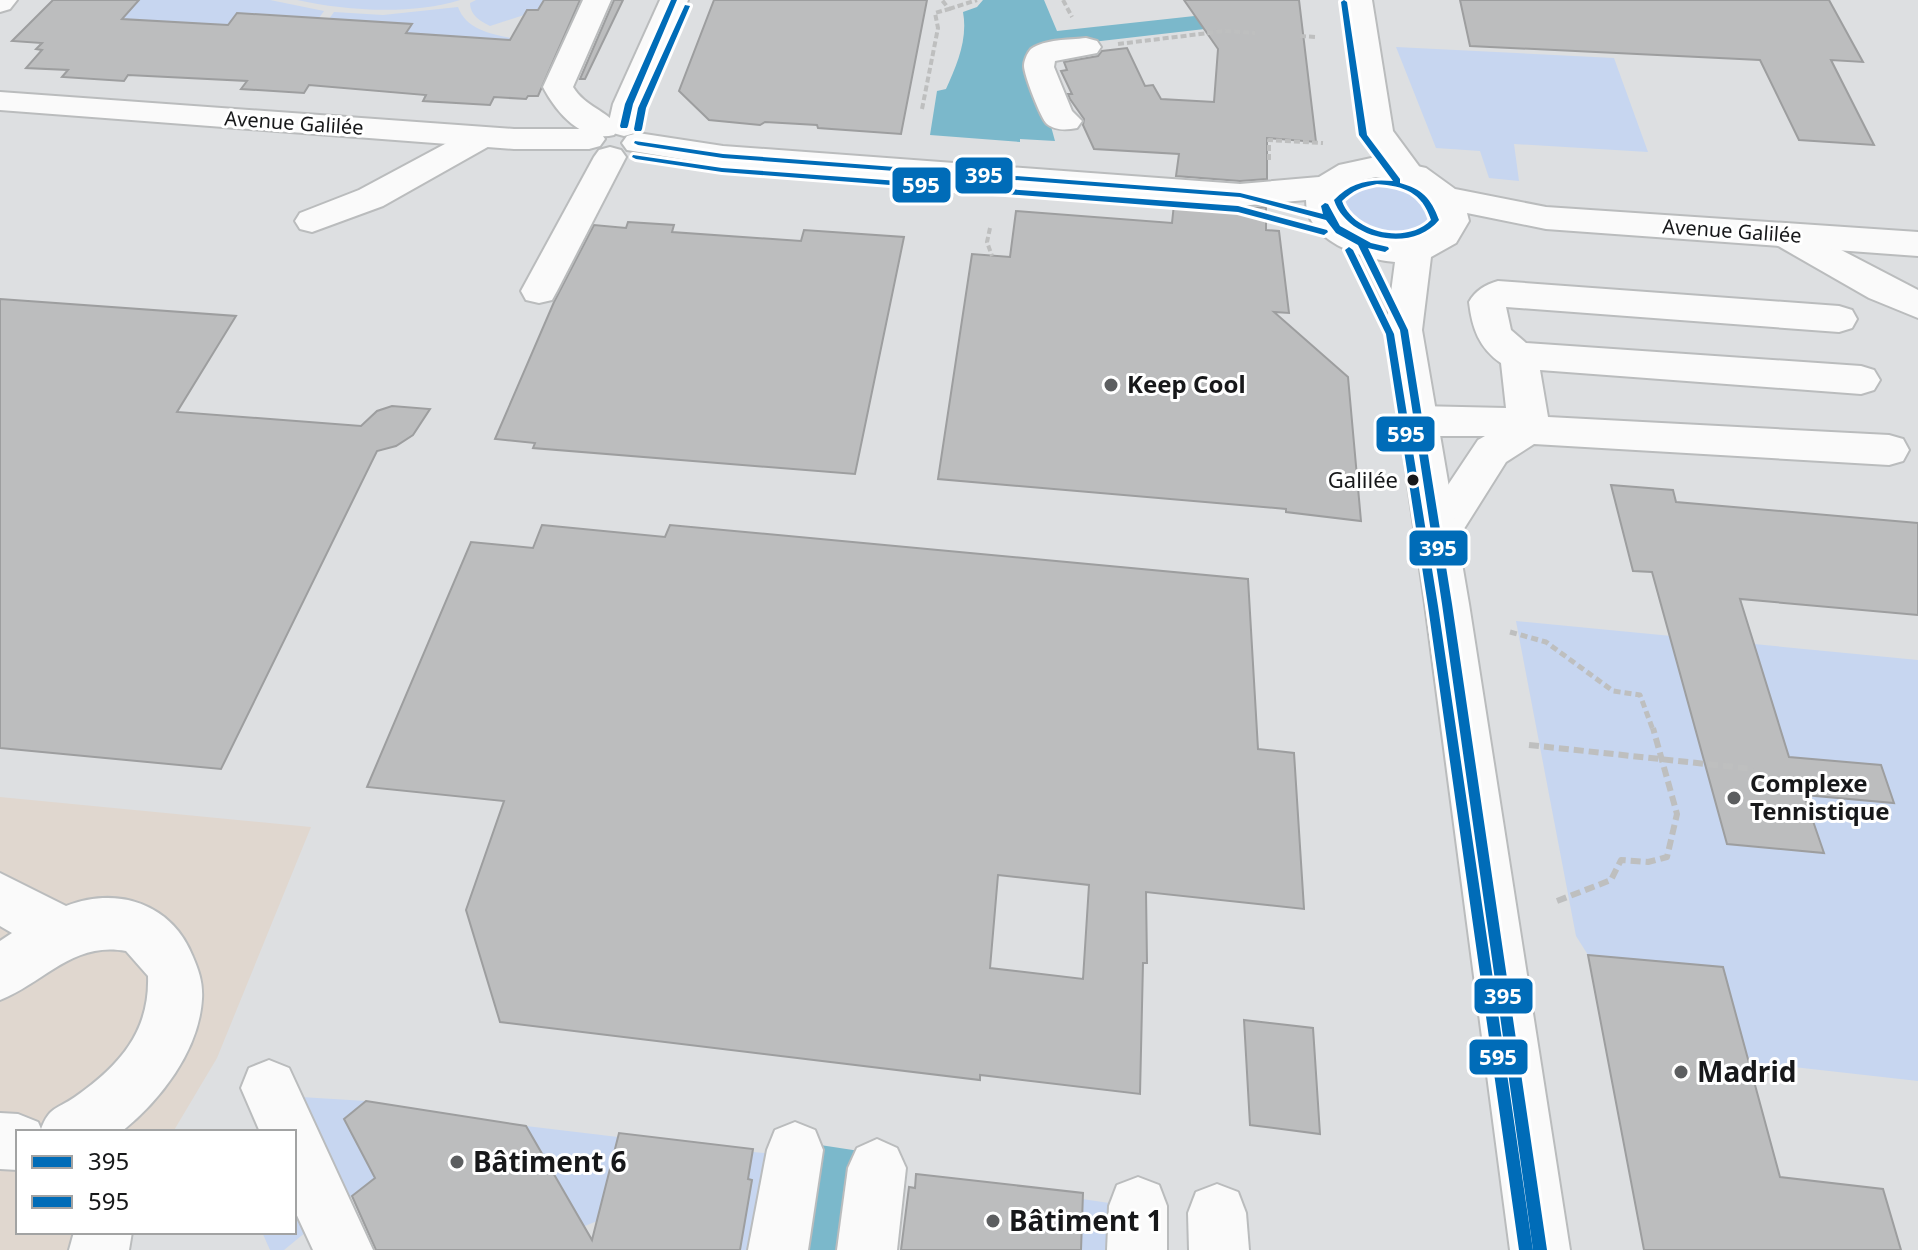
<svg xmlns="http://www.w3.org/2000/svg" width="1918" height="1250" font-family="'Noto Sans',sans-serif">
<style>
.industrial{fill:#e0d7cf}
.green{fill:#c7d6f0}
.water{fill:#7bb8cb}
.building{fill:#bcbdbe;stroke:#9d9e9f;stroke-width:2;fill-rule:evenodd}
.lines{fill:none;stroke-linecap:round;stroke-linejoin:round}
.minor-casing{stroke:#babcbd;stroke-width:4}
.major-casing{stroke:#babcbd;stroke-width:4}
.path-far2{stroke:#bebfbf;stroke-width:4;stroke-dasharray:6 3;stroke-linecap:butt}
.path-far1{stroke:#bebfbf;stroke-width:5;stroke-dasharray:7 4;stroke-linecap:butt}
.path{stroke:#bebfbf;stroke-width:6;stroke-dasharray:10 5;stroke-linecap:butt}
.minor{fill:#fafafa;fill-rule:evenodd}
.major{fill:#fafafa;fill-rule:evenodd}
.bus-1-casing{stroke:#fff;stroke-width:6}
.bus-2-casing{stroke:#fff;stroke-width:6}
.bus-1{fill:#006cb8;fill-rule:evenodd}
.bus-2{fill:#006cb8;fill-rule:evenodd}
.poi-dot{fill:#5c5e60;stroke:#fff;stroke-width:3}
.bus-dot{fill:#17181a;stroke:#fff;stroke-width:3}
.labels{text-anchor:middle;stroke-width:6;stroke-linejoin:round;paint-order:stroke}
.far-street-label{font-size:20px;fill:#17181a;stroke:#fff}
.bus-label{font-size:22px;fill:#17181a;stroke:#fff;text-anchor:end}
.poi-label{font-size:24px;font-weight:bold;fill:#17181a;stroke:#fff;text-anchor:start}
.near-poi-label{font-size:28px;font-weight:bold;fill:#17181a;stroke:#fff;text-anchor:start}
.line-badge{stroke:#fff;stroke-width:3}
.badge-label{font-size:22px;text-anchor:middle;font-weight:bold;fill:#fff}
</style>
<rect width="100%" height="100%" fill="#dddfe1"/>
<!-- industrial -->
<path class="industrial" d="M0,797L311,827L217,1058L173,1132H18V1232H115L104,1250H0Z"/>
<!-- green -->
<g class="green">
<path d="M139,0H270L324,11L319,18L237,13L224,30L122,19Z"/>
<path d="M297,0H460C412,15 346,11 297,0Z"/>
<path d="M476,0H544L538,10H527L524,15L490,26C480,21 470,15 470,3Z"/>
<path d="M458,7C466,29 490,34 511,38L510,40L428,42L329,19L334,12L383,15Z"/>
<path d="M1396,47L1614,58L1648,152L1514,144L1519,181L1489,178L1480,151L1436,148Z"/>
<path d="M1376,178C1403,179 1419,189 1435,210C1426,284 1277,194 1376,178Z"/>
<path d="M1516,621L1918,660V1081L1749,1062L1723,967L1588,955L1576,936Z"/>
<path d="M301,1097L366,1101L344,1119L375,1178L338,1206Z"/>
<path d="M526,1126L618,1137L597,1221L561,1236Z"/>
<path d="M753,1152L785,1155L769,1250H740L752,1181L748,1179Z"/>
<path d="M294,1188L312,1227L284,1250H270L262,1232H294Z"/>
<path d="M1082,1199L1123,1205L1125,1250H1081Z"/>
</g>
<!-- water -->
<g class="water">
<path d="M983,0H1044L1057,31L1222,13V27L1049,47V119L1055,141L1020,139V142L930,135L937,91L946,89C957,65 968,39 963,12L977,7Z"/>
<path d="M807,1143L866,1152L853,1250H790Z"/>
</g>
<!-- building -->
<g class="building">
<path d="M53,0H139L122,19L228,25L237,13L412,24L406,33L510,40L527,10H538L544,0H580L538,96H528L526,99L494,97L490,105L423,101L426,95L309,85L304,93L241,89L247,81L128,75L124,81L62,77L68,70L26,68L42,50L36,49L42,43L12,41Z"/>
<path d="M614,0H623L585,79H580Z"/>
<path d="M714,0H927L901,134L818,128L817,125L765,122L760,125L709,120L679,91Z"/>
<path d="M1184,0H1299L1316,142L1267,138V179L1240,181L1176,176L1179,154L1094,149L1083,125L1084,119L1070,99L1068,94H1072L1061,71L1067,70L1064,62L1098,56L1102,51L1127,48L1145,86L1153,85L1161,99L1214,102L1218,49Z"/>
<path d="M1460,0H1829L1863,62L1831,60L1874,145L1799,140L1760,60L1470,46Z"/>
<path d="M1174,204L1240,209L1266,207V230L1279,231L1289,313L1274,312L1348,377L1361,521L1286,512V509L938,479L972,254L1010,257L1016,211L1172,223Z"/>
<path d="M628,222L674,225L672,232L801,241L804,230L904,237L855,474L533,448L535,443L495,439L554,302L594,225L626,228Z"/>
<path d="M0,299L236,316L177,412L361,426L377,411L392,406L430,409L413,435L396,446L377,451L221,769L0,748Z"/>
<path d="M1611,485L1673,490L1676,502L1918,523V615L1740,599L1789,757L1881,765L1894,803L1804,795L1824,853L1727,844L1652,572L1633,571Z"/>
<path d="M542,525L665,537L670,525L1248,579L1258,749L1294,753L1304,909L1146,892L1147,963H1143L1140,1094L980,1075V1080L500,1022L466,910L504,801L367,787L471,542L533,548ZM998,875L1089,885L1083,979L990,968Z"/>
<path d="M1588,955L1723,967L1780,1177L1883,1189L1901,1250H1644Z"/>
<path d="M1244,1020L1313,1028L1320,1134L1250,1125Z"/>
<path d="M366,1101L526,1126L592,1240L619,1133L753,1149L748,1179L752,1180L740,1250H376L352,1196L375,1178L344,1119Z"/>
<path d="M916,1174L1083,1193L1081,1250H901L909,1187L915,1188Z"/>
</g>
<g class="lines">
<!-- minor casing -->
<g class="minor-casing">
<g id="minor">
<path d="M0,0H17L10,9L0,12Z"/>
<path d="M583,0H611L573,87C585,107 607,110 619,128L614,135C582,143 556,112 543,87Z"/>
<path d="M1344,0H1372L1393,131L1424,173L1420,180L1408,184L1396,180L1361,132Z"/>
<path d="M1086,38L1097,41L1101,47L1097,53L1055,61L1054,67L1072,111L1082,121L1077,128C1067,130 1056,131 1047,124C1041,119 1024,75 1024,66C1024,61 1027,53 1031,49C1045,39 1069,40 1086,38Z"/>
<path d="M482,127L493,130L498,137L493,144L383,206L312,232L300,229L295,221L300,213L359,190L471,130Z"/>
<path d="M610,147L621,150L626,157L557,291L552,300L539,303L526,300L521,291L594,157L599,150Z"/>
<path d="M1785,223L1797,227L1918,290V318L1869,298L1773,243L1768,235L1773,227Z"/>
<path d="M1498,281L1839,306L1852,310L1857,319L1852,328L1839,332L1506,307L1511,330L1526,343L1861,366L1874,370L1880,380L1874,390L1861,394L1540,370L1548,417L1889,435L1903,439L1909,450L1903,461L1889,465L1534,444L1506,462L1450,551L1435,556L1420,551L1414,539L1420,527L1478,440L1485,436H1417L1403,431L1398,421L1403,411L1417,406L1506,408L1501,363C1479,348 1472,328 1469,302C1476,290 1485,285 1498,281Z"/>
<path d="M0,873L66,906C119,886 172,904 193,957C199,971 203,983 202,999C199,1051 160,1101 121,1132H18V1170L0,1169V1113L18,1114L38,1122L41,1129C50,1106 56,1110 75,1097C119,1066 150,1032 148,976L126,951C73,941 45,982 0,1000V941L12,933L0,926Z"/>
<path d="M269,1060L289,1068L373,1250H313L294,1209V1132H260L241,1088L249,1068Z"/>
<path d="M795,1122L815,1130L823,1150L808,1250H748L767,1150L775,1130Z"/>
<path d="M877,1139L897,1148L906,1168L897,1250H837L848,1168L857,1148Z"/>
<path d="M1138,1177L1159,1185L1167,1206V1250H1107L1109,1206L1117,1185Z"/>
<path d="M1217,1184L1238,1192L1246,1213L1249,1250H1189L1188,1213L1196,1192Z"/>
<path d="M74,1232H132L129,1250H69Z"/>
</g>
</g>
<!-- major casing -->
<g class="major-casing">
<g id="major">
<path d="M660,0H688L635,133L624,136L613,133L608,126L613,104Z"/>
<path d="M0,92L514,129H589L600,132L605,139L600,146L589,149H514L0,110Z"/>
<path d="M638,133L723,146L1240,184L1319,177L1339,165L1376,157L1426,168L1455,189L1546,207L1918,232V256L1546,229L1467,213L1469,221L1456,243L1431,257L1422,330L1469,604L1570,1250H1510L1425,604L1386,330L1395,262C1361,259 1306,241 1306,200L1240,206L723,166L627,150L622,143L627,136ZM1376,177C1404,182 1428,191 1435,221C1414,255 1335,237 1340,194L1362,180Z"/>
</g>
</g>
<!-- path-far2 -->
<g class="path-far2">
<path d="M1063,0L1072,17"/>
<path d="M949,9L977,0"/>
<path d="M1300,36L1316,37"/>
<path d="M1118,44L1225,31L1255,33"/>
<path d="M922,109L938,28L935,13L949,9L942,0"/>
<path d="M1269,160V140L1323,143"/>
<path d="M990,228L987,242L992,256"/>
</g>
<!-- path-far1 -->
<path class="path-far1" d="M1510,632L1546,642L1613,691L1640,695L1653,730"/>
<!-- path -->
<g class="path">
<path d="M1529,745L1753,769"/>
<path d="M1557,901L1611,880L1621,860L1648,862L1667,857L1677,814L1653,728"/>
</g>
<!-- minor -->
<use href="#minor" class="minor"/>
<!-- major -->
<use href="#major" class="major"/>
<!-- bus-1 casing -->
<g class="bus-1-casing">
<g id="bus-1">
<path d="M671,0H677L633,104L628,126L627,128H621L620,126L625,104Z"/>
<path d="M635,141L723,154L1240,193L1323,214L1321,206L1325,203L1328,204L1340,226L1371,243L1388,247L1389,249L1385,252L1368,248L1408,330L1452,604L1547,1250H1533L1442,604L1400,330L1358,245L1336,233L1326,220L1240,197L723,158L638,145L634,143Z"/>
</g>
</g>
<!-- bus-2 casing -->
<g class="bus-2-casing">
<g id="bus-2">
<path d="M1344,0L1347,2L1367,135L1400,179V183C1422,189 1431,198 1439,220C1413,253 1347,240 1334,200C1351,182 1369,179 1393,181L1359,135L1341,2ZM1377,184C1404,186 1422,192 1431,220C1407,245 1353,233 1342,201C1353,190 1362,187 1377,184Z"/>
<path d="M685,5L690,6L646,108L642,129L641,131H635L634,129L638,108Z"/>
<path d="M633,155L722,168L1238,206L1327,230L1328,232L1324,235L1238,212L722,172L636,159L632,157Z"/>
<path d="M1349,247L1353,250L1394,334L1438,606L1533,1250H1519L1428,606L1386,334L1345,250Z"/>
</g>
</g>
<!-- bus-1 -->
<use href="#bus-1" class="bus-1"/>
<!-- bus-2 -->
<use href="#bus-2" class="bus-2"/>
</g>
<!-- markers -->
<g class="poi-dot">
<circle cx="1111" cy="385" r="8"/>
<circle cx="1734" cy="798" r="8"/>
<circle cx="1681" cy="1072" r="8"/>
<circle cx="457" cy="1162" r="8"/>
<circle cx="993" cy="1221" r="8"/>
</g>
<circle class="bus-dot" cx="1413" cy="480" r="7"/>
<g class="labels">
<!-- far-street labels -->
<g class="far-street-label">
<text transform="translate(294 123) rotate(4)" y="7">Avenue Galilée</text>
<text transform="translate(1732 231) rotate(4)" y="7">Avenue Galilée</text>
</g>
<!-- bus labels -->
<g class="bus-label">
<text x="1398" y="488">Galilée</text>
</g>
<!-- poi labels -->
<g class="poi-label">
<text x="1127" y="393">Keep Cool</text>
<text x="1750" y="792">Complexe<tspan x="1750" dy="28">Tennistique</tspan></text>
</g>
<!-- near-poi labels -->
<g class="near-poi-label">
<text x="1697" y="1082">Madrid</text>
<text x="473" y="1172">Bâtiment 6</text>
<text x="1009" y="1231">Bâtiment 1</text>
</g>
</g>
<g class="line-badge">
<rect x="954" y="156" width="60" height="39" rx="8" fill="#006cb8"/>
<rect x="891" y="166" width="61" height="38" rx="8" fill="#006cb8"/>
<rect x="1375" y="415" width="61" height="38" rx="8" fill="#006cb8"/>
<rect x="1408" y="529" width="61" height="38" rx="8" fill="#006cb8"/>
<rect x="1473" y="977" width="61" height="38" rx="8" fill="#006cb8"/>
<rect x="1468" y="1038" width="61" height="38" rx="8" fill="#006cb8"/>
</g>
<g class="badge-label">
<text x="984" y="183">395</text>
<text x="921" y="193">595</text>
<text x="1406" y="442">595</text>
<text x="1438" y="556">395</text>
<text x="1503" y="1004">395</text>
<text x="1498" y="1065">595</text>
</g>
<!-- legend -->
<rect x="16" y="1130" width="280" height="104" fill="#ffffff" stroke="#a2a3a3" stroke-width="2"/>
<rect x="32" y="1156" width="40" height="12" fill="#006cb8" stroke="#a2a3a3" stroke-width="2"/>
<text x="88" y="1170" font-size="24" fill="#17181a">395</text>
<rect x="32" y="1196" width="40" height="12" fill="#006cb8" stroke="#a2a3a3" stroke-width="2"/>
<text x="88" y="1210" font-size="24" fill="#17181a">595</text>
</svg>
